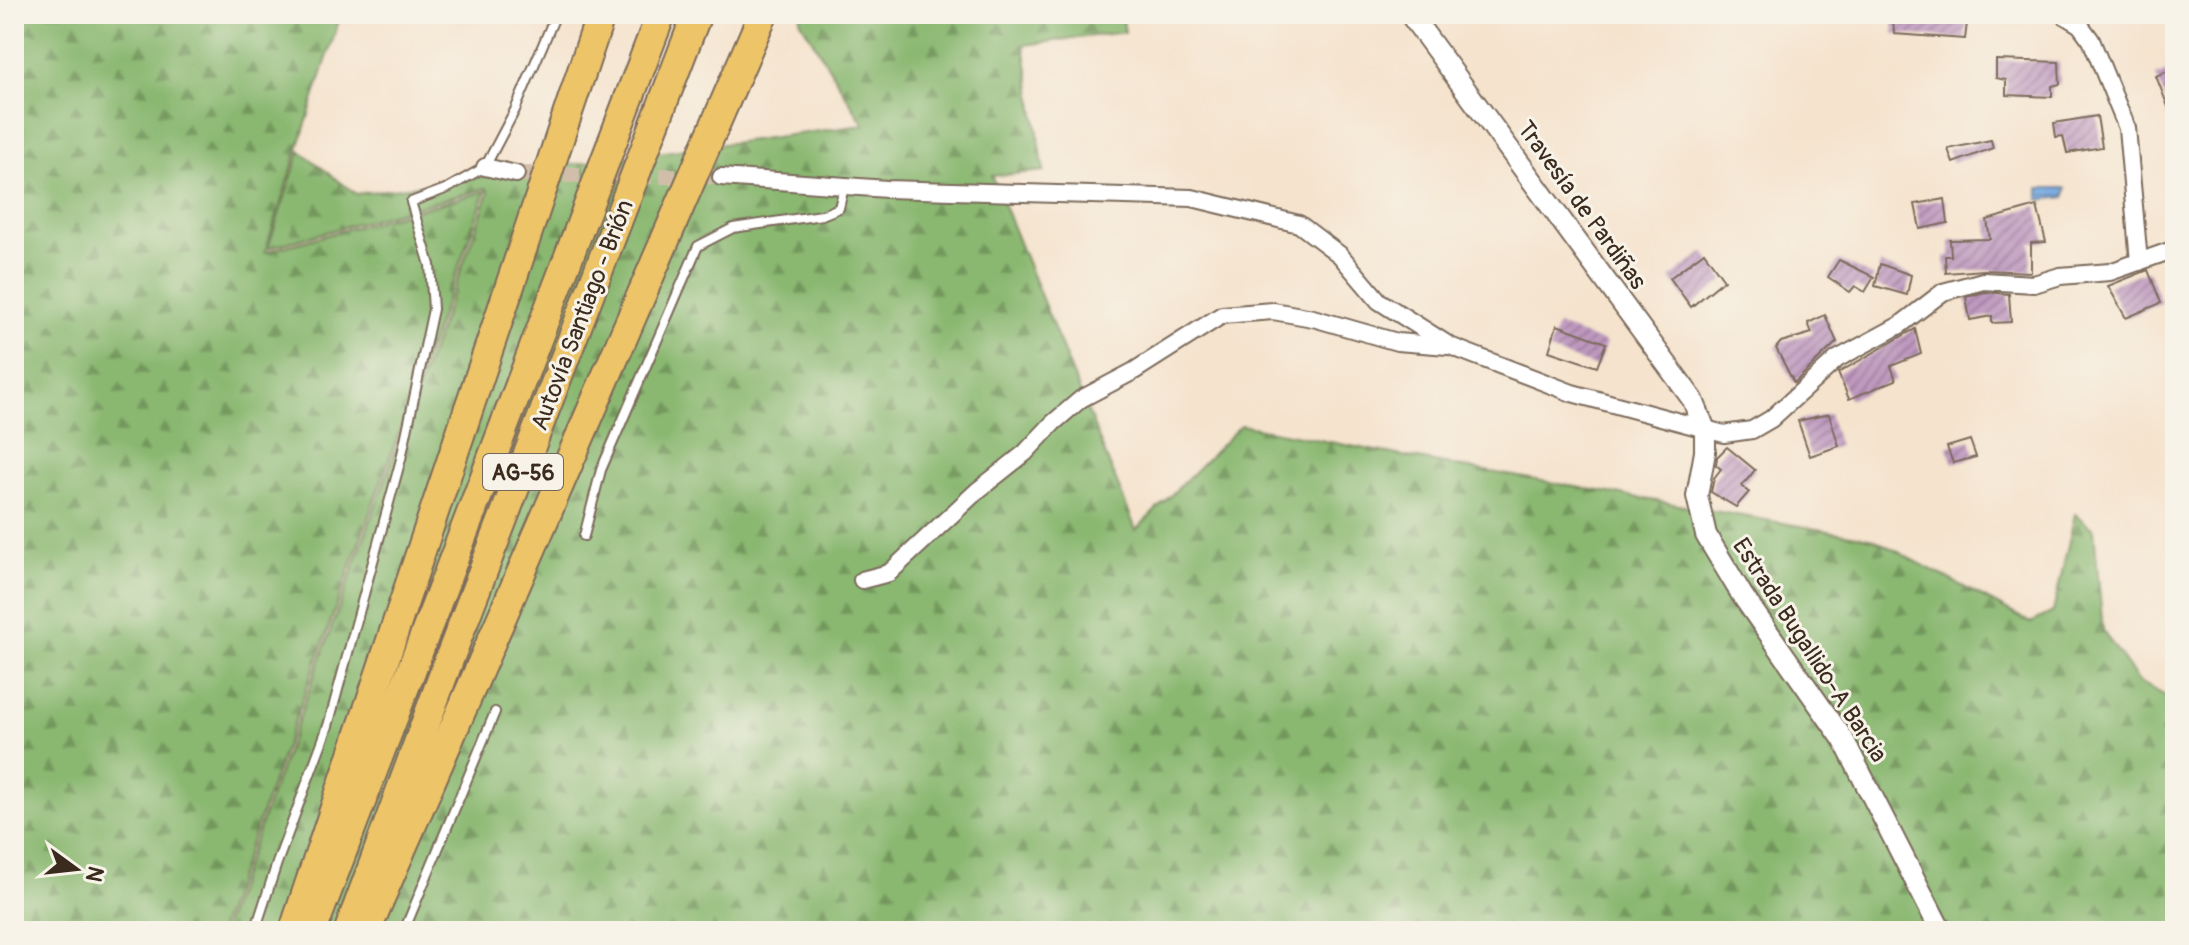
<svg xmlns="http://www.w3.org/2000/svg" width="2189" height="945" font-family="Pangolin,sans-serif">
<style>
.forest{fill:url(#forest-firs);stroke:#627148;stroke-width:2}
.water{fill:url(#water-rules);stroke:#586a80;stroke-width:2}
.building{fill:url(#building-hatch)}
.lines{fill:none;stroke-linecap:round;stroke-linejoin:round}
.minor-tunnel{stroke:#d0beaa;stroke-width:16;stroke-dasharray:16 8;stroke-linecap:butt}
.service-casing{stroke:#7c6b5b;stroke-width:12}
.minor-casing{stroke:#7c6b5b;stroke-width:20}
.tertiary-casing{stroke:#7c6b5b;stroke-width:24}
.motorway-casing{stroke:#7c6b5b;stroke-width:32}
.service{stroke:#fff;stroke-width:8}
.minor{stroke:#fff;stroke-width:16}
.tertiary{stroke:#fff;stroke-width:20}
.motorway{stroke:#eec469;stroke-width:28}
.labels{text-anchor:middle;stroke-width:6;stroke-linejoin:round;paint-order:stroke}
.shield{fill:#f7f3e8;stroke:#73665b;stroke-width:2}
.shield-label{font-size:22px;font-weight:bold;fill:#3b2a1e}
.street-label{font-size:24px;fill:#3b2a1e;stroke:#f7f3e8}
</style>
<defs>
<pattern id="forest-firs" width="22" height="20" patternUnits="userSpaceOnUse" patternTransform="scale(2)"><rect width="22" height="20" fill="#8ab871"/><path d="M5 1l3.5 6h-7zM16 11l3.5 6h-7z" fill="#72965c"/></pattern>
<pattern id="water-rules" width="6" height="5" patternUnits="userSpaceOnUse" patternTransform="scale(2)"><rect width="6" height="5" fill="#75a9e2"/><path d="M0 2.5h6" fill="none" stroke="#618ab7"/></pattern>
<pattern id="building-hatch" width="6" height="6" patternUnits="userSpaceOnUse" patternTransform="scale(2)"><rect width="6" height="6" fill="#be98bf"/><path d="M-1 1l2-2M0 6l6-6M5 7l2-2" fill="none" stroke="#9c7c9b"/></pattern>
</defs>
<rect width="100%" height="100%" fill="#f7f3e8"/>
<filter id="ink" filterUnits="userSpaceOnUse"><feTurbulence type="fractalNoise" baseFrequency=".0125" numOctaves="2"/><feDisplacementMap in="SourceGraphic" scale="16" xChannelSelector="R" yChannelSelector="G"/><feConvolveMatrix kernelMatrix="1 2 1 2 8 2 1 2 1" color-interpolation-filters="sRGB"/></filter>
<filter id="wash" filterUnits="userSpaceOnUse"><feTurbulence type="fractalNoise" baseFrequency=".006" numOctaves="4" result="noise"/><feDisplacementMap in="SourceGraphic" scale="32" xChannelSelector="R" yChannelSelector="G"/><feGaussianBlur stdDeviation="1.8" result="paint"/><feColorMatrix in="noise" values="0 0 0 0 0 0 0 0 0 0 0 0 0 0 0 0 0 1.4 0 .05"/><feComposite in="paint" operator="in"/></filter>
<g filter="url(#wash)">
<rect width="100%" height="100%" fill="#f5e3cd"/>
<!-- forest -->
<g class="forest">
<path d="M14,14H341L265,252L486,191L219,931H14Z"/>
<path d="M801,14H1122L1125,32L1024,45L1044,171L992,176L1136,530L1241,425L1434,462L1874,539L2031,623L2053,612L2075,514L2094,530L2103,631L2139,682L2166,696L2175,706V931H222L489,192L486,188L268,248L300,151L356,194L864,125L800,20Z"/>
</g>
<!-- water -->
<path class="water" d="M2039,188H2066L2065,197L2039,200Z"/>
<g id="blocks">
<!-- building -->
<g class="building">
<path d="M1910,14H1954V23H1967L1965,39L1894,34L1893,16L1910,17Z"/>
<path d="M1996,60L2059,62L2060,84L2052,86V97L2006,95V80L1996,78Z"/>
<path d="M2175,68V122H2174L2156,76Z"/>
<path d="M2097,116L2102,147L2067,153L2063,136L2056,137L2054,123Z"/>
<path d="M1991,140L1993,148L1953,163L1948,149Z"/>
<path d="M1945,199L1948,223L1920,229L1915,204Z"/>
<path d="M2037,206L2046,242L2031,243V272L1984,270L1946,273L1945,256H1951L1950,240L1990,239L1987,220Z"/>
<path d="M1704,252L1724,280L1691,307L1670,278Z"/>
<path d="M1839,260L1874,277L1865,292L1855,286L1850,292L1828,277Z"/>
<path d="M1880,264L1911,275L1907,295L1875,286Z"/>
<path d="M2148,270L2161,303L2126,318L2108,286Z"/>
<path d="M1984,292L2009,294L2011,322L1992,323V316L1970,320L1966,297Z"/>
<path d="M1825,315L1837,342L1794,383L1776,348L1781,342L1812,333L1808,323Z"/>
<path d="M1557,325L1606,343L1597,367L1549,351Z"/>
<path d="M1915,329L1921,354L1891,366L1896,380L1849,399L1838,373Z"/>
<path d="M1829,414L1839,446L1810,456L1798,421Z"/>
<path d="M1970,440L1976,457L1953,463L1947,447Z"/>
<path d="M1727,447L1755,470L1742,486L1749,492L1736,507L1711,492L1714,478L1721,469L1716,465L1717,457Z"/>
</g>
</g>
</g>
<g filter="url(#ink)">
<use href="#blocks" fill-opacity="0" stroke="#7c6b5b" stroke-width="2"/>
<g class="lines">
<!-- minor-tunnel -->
<path class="minor-tunnel" d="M516,174L721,177"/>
<!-- service casing -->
<g class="service-casing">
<g id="service">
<path d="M584,536L601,470L698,246L733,228L822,215L839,208L844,187"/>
<path d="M255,931L277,863L328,726L401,459L433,309L430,265L411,202L448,188L485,167L515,110L556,14"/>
<path d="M404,931L495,712"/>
</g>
</g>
<!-- minor casing -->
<g class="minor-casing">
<g id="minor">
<path d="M2062,14L2080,25L2091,40L2127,128L2139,262"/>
<path d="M485,167L516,174"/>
<path d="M721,177L887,189L1192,198L1299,224L1340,255L1379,301L1450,346L1572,393L1724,434L1752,430L1771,419L1837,359L1900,325L1943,292L1983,281L2034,284L2060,276L2110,272L2175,249"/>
<path d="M862,580L889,573L977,491L1025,453L1053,423L1081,399L1134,371L1222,315L1273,311L1313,318L1397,342L1448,346"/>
</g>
</g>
<!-- tertiary casing -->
<g class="tertiary-casing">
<path id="tertiary" d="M1410,14L1693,400L1705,430V452L1697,496L1706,535L1742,595L1843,739L1941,931"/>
</g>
<!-- motorway casing -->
<g class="motorway-casing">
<g id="motorway">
<path d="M295,927L601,14"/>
<path d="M349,930L450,657L697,14"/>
<path d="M312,931L661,14"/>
<path d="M366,931L763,14"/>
</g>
</g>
<!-- service -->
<use href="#service" class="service"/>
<!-- minor -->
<use href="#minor" class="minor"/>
<!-- tertiary -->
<use href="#tertiary" class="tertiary"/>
<!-- motorway -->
<use href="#motorway" class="motorway"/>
</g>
</g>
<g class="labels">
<!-- shield labels -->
<rect class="shield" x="483" y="454" width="80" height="36" rx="6"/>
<g class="shield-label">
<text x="523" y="480">AG-56</text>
</g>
<!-- street labels -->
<g class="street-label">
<text transform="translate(1582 205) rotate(54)" y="8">Travesía de Pardiñas</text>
<text transform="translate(582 315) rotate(-69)" y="8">Autovía Santiago - Brión</text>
<text transform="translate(1810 650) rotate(57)" y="8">Estrada Bugallido-A Barcia</text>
</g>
</g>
<!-- margin -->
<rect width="2189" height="945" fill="none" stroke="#f7f3e8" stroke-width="48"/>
<!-- north arrow -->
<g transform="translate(76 869) rotate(105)" stroke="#f7f3e8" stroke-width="6" paint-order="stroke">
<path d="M0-6L14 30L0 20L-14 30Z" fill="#3b2a1e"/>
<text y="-12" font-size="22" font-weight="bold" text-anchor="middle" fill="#3b2a1e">N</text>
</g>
</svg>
